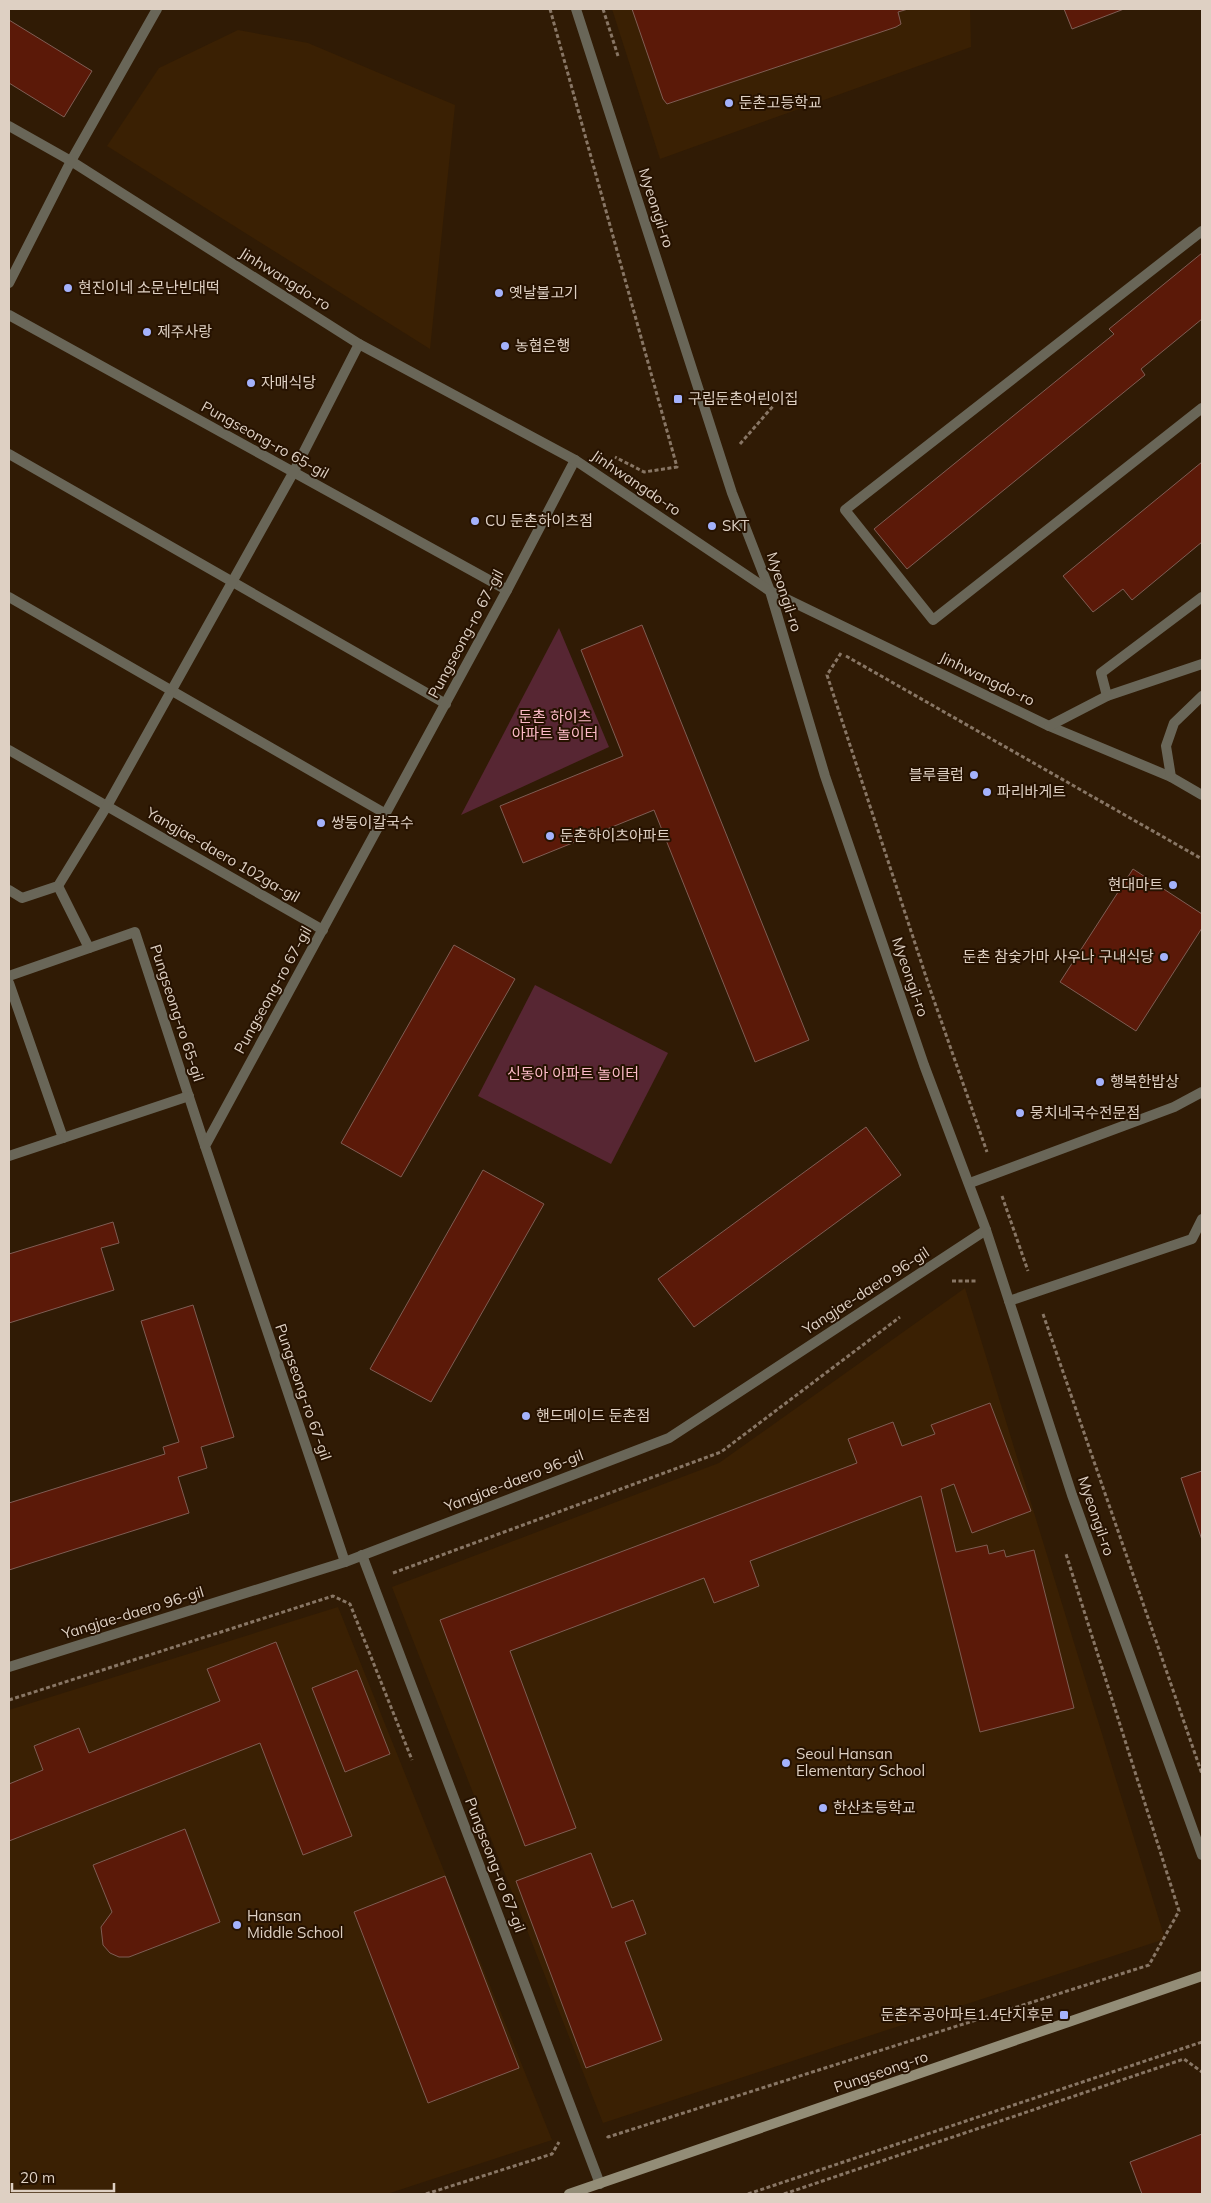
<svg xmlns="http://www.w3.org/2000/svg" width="1211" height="2203" font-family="Mulish,'Noto Sans KR',sans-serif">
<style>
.built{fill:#3a2003}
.green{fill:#572633}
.building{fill:#5b1908;stroke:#7f5d54}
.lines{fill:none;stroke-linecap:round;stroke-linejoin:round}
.path{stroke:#887665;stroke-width:3;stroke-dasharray:4 2.5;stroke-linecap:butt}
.service{stroke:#696658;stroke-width:10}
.minor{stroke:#696658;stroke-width:10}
.tertiary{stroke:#696658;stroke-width:10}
.secondary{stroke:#938d77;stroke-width:10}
.poi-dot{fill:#a4b2fc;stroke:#261200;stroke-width:2}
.labels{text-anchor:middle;stroke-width:4;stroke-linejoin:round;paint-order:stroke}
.poi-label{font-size:15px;fill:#ded0c3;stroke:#261200;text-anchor:start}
.street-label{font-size:15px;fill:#ded0c3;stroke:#261200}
.park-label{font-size:15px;fill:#fdbbc8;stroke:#261200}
</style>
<rect width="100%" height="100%" fill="#301b05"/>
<!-- built -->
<g class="built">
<path d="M612,9H970L971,47L660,159Z"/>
<path d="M238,30L308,43L455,105L430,349L107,146L159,68Z"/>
<path d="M965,1288L1165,1939L603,2123L392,1587L719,1463Z"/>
<path d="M338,1607L552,2140L387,2194H9V1710Z"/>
</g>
<!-- green -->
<g class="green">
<path d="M559,628L609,747L461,815Z"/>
<path d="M535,985L668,1053L611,1164L478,1096Z"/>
</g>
<!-- building -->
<g class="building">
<path d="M632,9H908L898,12L901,24L896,27L667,104L663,99Z"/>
<path d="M1064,9H1124L1072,29Z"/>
<path d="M9,20L92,71L64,117L9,83Z"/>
<path d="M1202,253V319L1141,369L1145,375L907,569L874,529L1114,334L1109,329Z"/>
<path d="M1202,462V542L1132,600L1123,589L1093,612L1063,576Z"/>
<path d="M642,625L809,1040L755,1062L654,810L523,863L500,806L623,756L581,650Z"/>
<path d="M1133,869L1202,914V928L1136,1031L1060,982Z"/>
<path d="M454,945L515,979L401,1177L341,1143Z"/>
<path d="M866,1127L901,1175L694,1327L658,1279Z"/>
<path d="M483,1170L544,1204L431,1402L370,1369Z"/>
<path d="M113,1222L119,1243L101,1248L114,1290L9,1323V1254Z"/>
<path d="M193,1305L234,1437L201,1447L207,1468L178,1477L189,1513L9,1570V1503L165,1454L163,1447L179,1442L141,1321Z"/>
<path d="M990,1403L1031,1511L972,1533L954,1484L941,1489L956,1552L987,1545L989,1554L1004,1550L1006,1557L1034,1550L1074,1708L980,1732L921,1496L750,1561L759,1586L714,1603L704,1578L510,1651L576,1828L525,1846L440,1620L857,1463L848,1439L893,1422L902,1446L935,1434L931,1425Z"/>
<path d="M1202,1471V1540L1181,1478Z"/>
<path d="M276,1642L352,1836L303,1855L260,1743L9,1841V1784L43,1770L34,1746L79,1728L89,1753L220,1701L207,1669Z"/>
<path d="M357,1670L390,1754L345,1772L312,1688Z"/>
<path d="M185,1829L220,1922L129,1957H119L110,1953L103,1945L101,1927L112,1912L93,1865Z"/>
<path d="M591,1853L612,1908L633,1900L646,1934L625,1942L662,2040L586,2068L516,1881Z"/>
<path d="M445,1876L519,2068L428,2103L354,1912Z"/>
<path d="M1202,2134V2194H1142L1130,2162Z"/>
</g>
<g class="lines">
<!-- path -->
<g class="path">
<path d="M550,9L677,467L644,472L615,457"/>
<path d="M603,9L618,56"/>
<path d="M740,444L774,405"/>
<path d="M841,653L827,675L930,989L987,1152"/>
<path d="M846,656L1202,859"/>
<path d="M1002,1196L1028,1271"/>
<path d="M952,1281H978"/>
<path d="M1043,1314L1202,1774"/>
<path d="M393,1573L721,1452L900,1317"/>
<path d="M9,1700L333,1596L350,1604L412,1760"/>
<path d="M607,2136L608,2137L1149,1965L1179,1911L1066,1554"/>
<path d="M426,2194L552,2154L559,2142"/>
<path d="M748,2194L1202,2042"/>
<path d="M784,2194L1184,2059L1202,2072"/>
</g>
<!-- service -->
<path class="service" d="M1202,231L845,510L933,620L1202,408"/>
<!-- minor -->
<g class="minor">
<path d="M9,283L71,161L157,9"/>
<path d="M9,315L507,590"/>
<path d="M9,454L446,704"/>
<path d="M9,597L386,814"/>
<path d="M1107,696L1101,673L1202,597"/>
<path d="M9,750L323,930"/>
<path d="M58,886L89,948"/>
<path d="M9,890L22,898L58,886L107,806L293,473L359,344"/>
<path d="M9,976L135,932L205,1146"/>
<path d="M9,983L63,1138"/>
<path d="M9,1156L189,1096"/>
<path d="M970,1183L1174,1107L1202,1092"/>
<path d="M1009,1301L1192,1239L1202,1219"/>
<path d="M362,1555L600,2184"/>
<path d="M345,1562L205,1146L507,590L575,460"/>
<path d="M9,1667L345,1562L669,1438L986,1230"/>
</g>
<!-- tertiary -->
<g class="tertiary">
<path d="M576,9L732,493L770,591L825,776L924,1065L986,1230L1072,1495L1202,1855"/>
<path d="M9,126L71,161L359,344L575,460L770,591L1049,726L1171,777L1202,795"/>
<path d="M1049,726L1107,696L1202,664"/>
<path d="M1171,777L1166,746L1174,723L1202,696"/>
</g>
<!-- secondary -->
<path class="secondary" d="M569,2194L1202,1976"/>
</g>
<!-- markers -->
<g class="poi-dot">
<circle cx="729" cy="103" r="5"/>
<circle cx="68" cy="288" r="5"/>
<circle cx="499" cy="293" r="5"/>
<circle cx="147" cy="332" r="5"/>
<circle cx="505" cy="346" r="5"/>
<circle cx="251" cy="383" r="5"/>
<rect x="673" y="394" width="10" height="10" rx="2.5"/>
<circle cx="475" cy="521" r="5"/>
<circle cx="712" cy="526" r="5"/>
<circle cx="974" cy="775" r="5"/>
<circle cx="987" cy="792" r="5"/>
<circle cx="321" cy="823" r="5"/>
<circle cx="550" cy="836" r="5"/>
<circle cx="1173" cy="885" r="5"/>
<circle cx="1164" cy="957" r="5"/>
<circle cx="1100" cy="1082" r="5"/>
<circle cx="1020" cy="1113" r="5"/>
<circle cx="526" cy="1416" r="5"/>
<circle cx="786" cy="1763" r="5"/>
<circle cx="823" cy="1808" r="5"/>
<circle cx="237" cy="1925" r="5"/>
<rect x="1059" y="2010" width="10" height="10" rx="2.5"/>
</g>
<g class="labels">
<!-- poi labels -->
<g class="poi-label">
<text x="739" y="108">둔촌고등학교</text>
<text x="78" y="293">현진이네 소문난빈대떡</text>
<text x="509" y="298">옛날불고기</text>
<text x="157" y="337">제주사랑</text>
<text x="515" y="351">농협은행</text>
<text x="261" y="388">자매식당</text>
<text x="688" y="404">구립둔촌어린이집</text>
<text x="485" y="526">CU 둔촌하이츠점</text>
<text x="722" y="531">SKT</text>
<text x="964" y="780" text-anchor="end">블루클럽</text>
<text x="997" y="797">파리바게트</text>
<text x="331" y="828">쌍둥이칼국수</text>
<text x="560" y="841">둔촌하이츠아파트</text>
<text x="1163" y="890" text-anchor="end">현대마트</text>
<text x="1154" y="962" text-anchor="end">둔촌 참숯가마 사우나 구내식당</text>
<text x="1110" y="1087">행복한밥상</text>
<text x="1030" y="1118">뭉치네국수전문점</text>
<text x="536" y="1421">핸드메이드 둔촌점</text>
<text x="796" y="1759">Seoul Hansan<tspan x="796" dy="17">Elementary School</tspan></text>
<text x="833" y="1813">한산초등학교</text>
<text x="247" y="1921">Hansan<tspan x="247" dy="17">Middle School</tspan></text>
<text x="1054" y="2020" text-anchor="end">둔촌주공아파트1.4단지후문</text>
</g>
<!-- street labels -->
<g class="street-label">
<text transform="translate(656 208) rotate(72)" y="5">Myeongil-ro</text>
<text transform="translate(285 279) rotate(32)" y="5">Jinhwangdo-ro</text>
<text transform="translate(265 440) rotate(29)" y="5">Pungseong-ro 65-gil</text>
<text transform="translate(636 483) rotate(34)" y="5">Jinhwangdo-ro</text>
<text transform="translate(784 592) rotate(72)" y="5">Myeongil-ro</text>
<text transform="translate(466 634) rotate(-62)" y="5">Pungseong-ro 67-gil</text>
<text transform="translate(987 679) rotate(26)" y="5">Jinhwangdo-ro</text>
<text transform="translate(223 855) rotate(30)" y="5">Yangjae-daero 102ga-gil</text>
<text transform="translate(910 977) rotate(71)" y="5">Myeongil-ro</text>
<text transform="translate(273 990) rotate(-61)" y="5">Pungseong-ro 67-gil</text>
<text transform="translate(177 1013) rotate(72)" y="5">Pungseong-ro 65-gil</text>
<text transform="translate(866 1291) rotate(-33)" y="5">Yangjae-daero 96-gil</text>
<text transform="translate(303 1392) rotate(71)" y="5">Pungseong-ro 67-gil</text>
<text transform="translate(514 1481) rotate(-21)" y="5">Yangjae-daero 96-gil</text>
<text transform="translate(1096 1516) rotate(71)" y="5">Myeongil-ro</text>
<text transform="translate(133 1613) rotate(-17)" y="5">Yangjae-daero 96-gil</text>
<text transform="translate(495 1865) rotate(69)" y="5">Pungseong-ro 67-gil</text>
<text transform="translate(881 2072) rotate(-19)" y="5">Pungseong-ro</text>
</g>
<!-- park labels -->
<g class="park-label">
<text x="555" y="722">둔촌 하이츠<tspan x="555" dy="17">아파트 놀이터</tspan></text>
<text x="573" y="1079">신동아 아파트 놀이터</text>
</g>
</g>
<!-- border -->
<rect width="1211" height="2203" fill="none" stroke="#ded0c3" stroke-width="20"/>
<!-- scale -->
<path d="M12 2183v8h102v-8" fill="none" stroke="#ded0c3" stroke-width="2.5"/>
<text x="20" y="2183" font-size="15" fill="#ded0c3" stroke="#261200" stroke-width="4" paint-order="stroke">20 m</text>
</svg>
